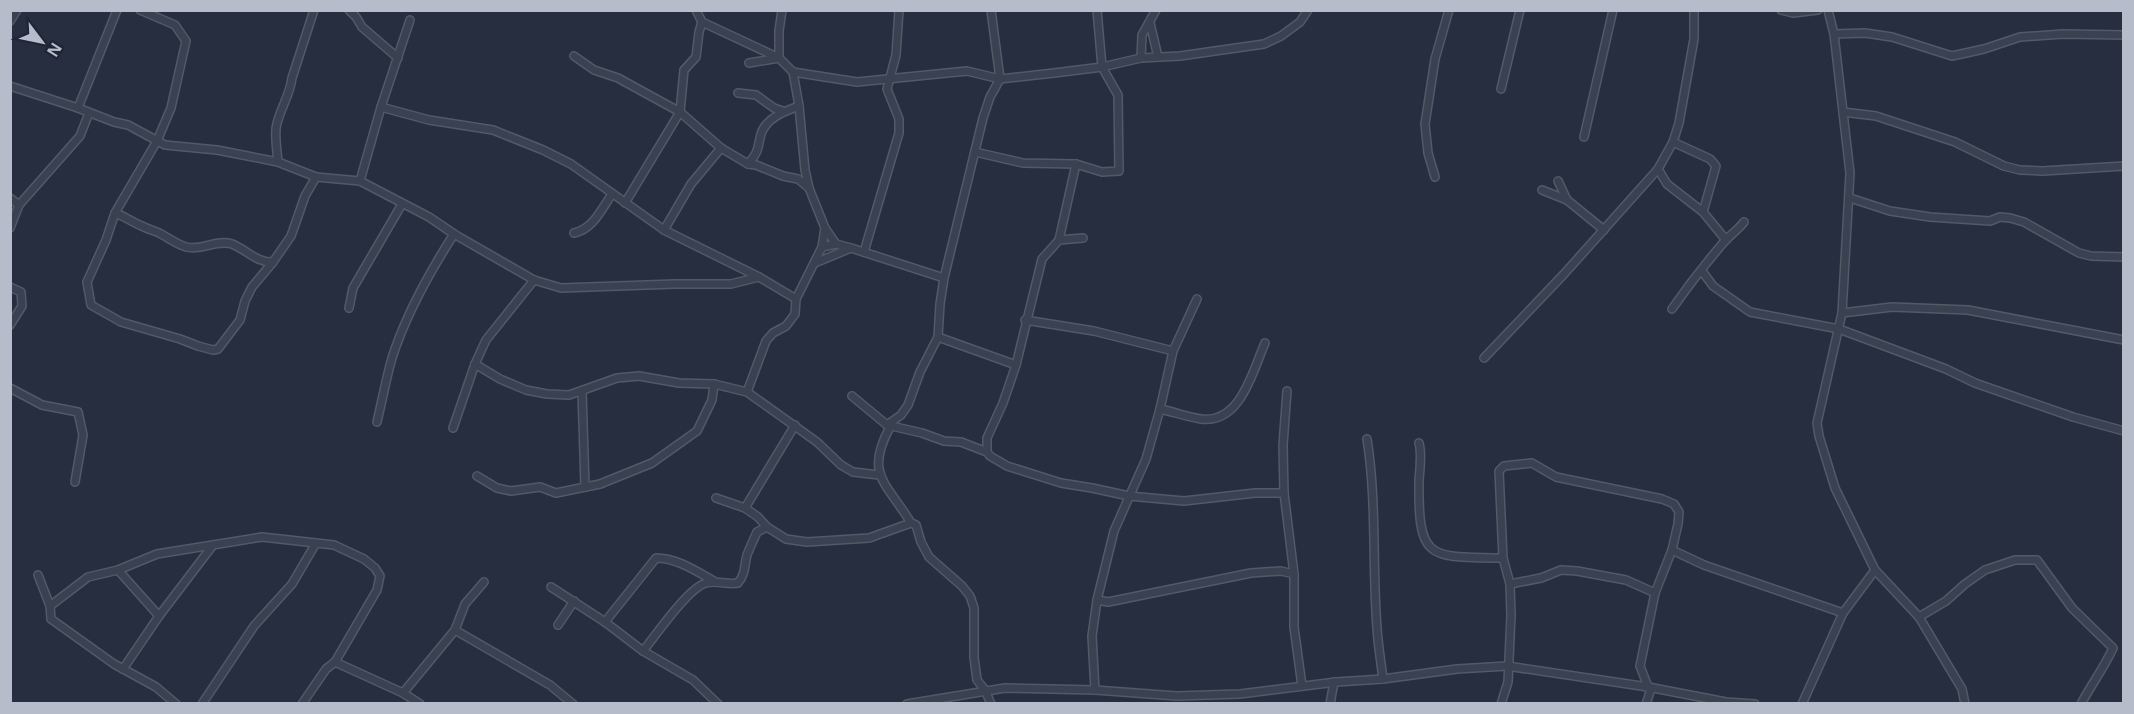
<svg xmlns="http://www.w3.org/2000/svg" width="2134" height="714" font-family="'Noto Sans',sans-serif">
<style>
.lines{fill:none;stroke-linecap:round;stroke-linejoin:round}
.minor-casing{stroke:#525967;stroke-width:10}
.minor{stroke:#3a4150;stroke-width:7}
</style>
<rect width="100%" height="100%" fill="#262e40"/>
<g class="lines">
<!-- minor casing -->
<g class="minor-casing">
<g id="minor">
<path d="M140,10L175,25L186,41L171,108L157,141L115,213L106,240L87,282L91,305L121,322L180,339L198,346L213,350L218,349L240,320L245,301L252,287L273,262L291,236L305,196L316,177"/>
<path d="M349,10L356,17L362,27L398,58"/>
<path d="M696,10L702,22L779,58V31L782,10"/>
<path d="M1781,10L1793,13L1818,10"/>
<path d="M1828,10L1834,34L1850,173L1842,313L1817,423L1819,436L1835,488L1875,570L1919,617L1962,689L1965,704"/>
<path d="M10,21L17,10"/>
<path d="M1150,23L1158,57"/>
<path d="M1834,34L1865,33L1892,37L1952,56L1984,49L2020,37L2063,34L2124,35"/>
<path d="M574,56L594,70L618,78L680,112L721,148L748,164L756,165L783,176L798,179L809,188"/>
<path d="M1141,58L1142,35L1156,10"/>
<path d="M749,63L779,58L793,72L799,106L805,170L809,188L825,228L836,244"/>
<path d="M793,72L857,82L967,71L1000,79L1054,73L1102,67L1141,58L1180,56L1264,44L1281,36L1300,22L1308,10"/>
<path d="M10,86L78,108L114,122L128,125L165,145L217,150L278,162L316,177L360,181L429,217L454,234L534,280L561,288L675,284H731L759,277"/>
<path d="M1501,89L1520,10"/>
<path d="M738,93L756,95L774,108L783,111"/>
<path d="M381,107L429,120L493,130L543,150L571,164L664,230L759,277L796,299"/>
<path d="M78,108L117,10"/>
<path d="M1843,112L1876,116L1955,142L2004,166L2020,170L2043,171L2124,166"/>
<path d="M1584,137L1613,10"/>
<path d="M1673,142L1710,159L1716,166L1703,212"/>
<path d="M975,152L1023,163L1076,164L1102,172L1119,171L1118,95L1102,67L1097,10"/>
<path d="M278,162C277,151 275,139 276,128C279,110 290,96 292,78L314,10"/>
<path d="M748,164C760,150 757,149 761,134C766,118 785,111 799,106"/>
<path d="M1658,169L1667,184L1703,212L1726,240"/>
<path d="M1435,177L1428,153L1425,124L1435,59L1449,10"/>
<path d="M360,181L381,107L410,20"/>
<path d="M1558,181L1567,200"/>
<path d="M1542,190L1567,200L1604,230"/>
<path d="M10,198L19,205"/>
<path d="M1850,198L1890,211L1930,217L1990,221L2000,217L2010,218L2024,222L2079,253L2091,256L2124,257"/>
<path d="M625,203L680,112L684,70L696,57L699,32L702,22"/>
<path d="M115,213C126,217 134,223 144,227C150,230 156,231 161,234C170,239 176,244 186,247C201,251 217,239 232,244C247,250 257,263 273,262"/>
<path d="M10,228L19,205L80,136L89,113"/>
<path d="M664,230L691,184L721,148"/>
<path d="M574,233C593,229 601,210 612,194"/>
<path d="M1059,240L1076,164"/>
<path d="M822,247L836,244L851,248L944,278"/>
<path d="M864,252L899,133V119L887,89L896,55L899,10"/>
<path d="M815,263L851,248"/>
<path d="M1702,271L1713,286L1750,312L1839,329L1946,369L1975,383L2073,417L2124,431"/>
<path d="M10,287L21,292L22,306L10,325"/>
<path d="M349,308L353,288L402,204"/>
<path d="M1672,309C1688,286 1706,263 1724,242C1730,235 1738,230 1744,222"/>
<path d="M1842,313L1892,307L1968,310L2124,340"/>
<path d="M1025,320L1094,331L1173,351"/>
<path d="M938,337L1016,365"/>
<path d="M1484,358L1564,274L1658,169L1673,142L1679,123L1694,39V10"/>
<path d="M475,364L500,379L526,390L547,394L569,395L617,378L639,376L679,383L714,384L747,392L817,442L841,465L853,472L879,475"/>
<path d="M10,388L42,405L78,412L83,435L75,482"/>
<path d="M582,391L585,487"/>
<path d="M1287,391L1283,445L1284,493L1294,574V627L1302,686"/>
<path d="M747,392L766,341L773,333L786,326L795,314L796,299L822,247L825,228"/>
<path d="M852,396L887,425L922,433L944,441L961,442L987,452L990,456L1007,466L1061,483L1092,488L1129,496L1184,501L1255,493H1284"/>
<path d="M1160,409C1174,412 1188,417 1201,419C1241,424 1253,370 1265,343"/>
<path d="M377,422C382,401 386,379 392,358C406,314 429,273 454,234"/>
<path d="M887,425L901,415L908,405L920,372L938,337L940,304L944,278L983,118L990,97L1000,79L991,10"/>
<path d="M887,425L890,427C864,475 887,483 911,523L916,525L921,542L929,557L962,586L970,596L974,608V657L977,680L985,690L991,704"/>
<path d="M453,428L475,364L486,340L534,280"/>
<path d="M1367,439C1377,502 1372,565 1377,628C1378,645 1381,662 1383,679"/>
<path d="M1419,443C1422,454 1420,469 1419,480C1418,561 1428,557 1503,558"/>
<path d="M987,452V438L1003,403L1016,365L1042,259L1059,240L1083,238"/>
<path d="M477,476L497,488L511,491L540,487L556,493L600,484L652,463L697,431L712,400L714,384"/>
<path d="M716,498L745,508L758,517L767,527L786,539L807,542L869,538L911,523"/>
<path d="M745,508L795,425"/>
<path d="M1672,550L1704,565L1843,613"/>
<path d="M118,570L159,616"/>
<path d="M38,575L50,606L51,619L114,664L156,687L176,704"/>
<path d="M1510,584L1541,578L1561,570L1577,571L1626,580L1655,593"/>
<path d="M551,587L605,622L643,651"/>
<path d="M1097,600L1108,602L1251,573L1281,571L1294,574"/>
<path d="M50,606L88,577L118,570L157,554L262,537L334,545L364,559L375,568L380,576L377,590L335,662L326,669L302,704"/>
<path d="M1919,617L1946,601L1965,584L1985,570L2015,560H2037L2072,608L2113,648C2104,668 2091,685 2081,704"/>
<path d="M605,622L656,558C677,558 696,571 714,581"/>
<path d="M558,625L574,601"/>
<path d="M455,630L550,685L573,704"/>
<path d="M335,662L403,693L420,704"/>
<path d="M123,669L159,616L213,545"/>
<path d="M1095,690L1092,636L1097,600L1114,531L1146,459L1160,409L1173,351L1197,299"/>
<path d="M403,693L455,630L465,604L484,582"/>
<path d="M202,704L254,626L292,584L316,543"/>
<path d="M718,704L693,680L643,651C656,635 688,588 706,583C717,580 727,585 738,583C746,573 744,566 747,555C750,547 754,539 757,532L767,527"/>
<path d="M907,704L1005,688L1095,690L1177,696L1240,694L1336,682L1383,679L1457,669L1507,666L1648,687L1726,702L1755,704"/>
<path d="M1330,704L1334,682"/>
<path d="M1501,704L1508,682L1511,615L1510,584L1503,558L1499,471L1504,466L1532,463L1556,477L1662,499L1674,504L1679,512L1678,524L1672,550L1655,593L1640,666L1650,692L1646,704"/>
<path d="M1802,704L1843,613L1875,570"/>
</g>
</g>
<!-- minor -->
<use href="#minor" class="minor"/>
</g>
<!-- border -->
<rect width="2134" height="714" fill="none" stroke="#b7bcca" stroke-width="24"/>
<!-- north arrow -->
<g transform="translate(42 42) rotate(122)" stroke="#1f2635" stroke-width="4.5" paint-order="stroke">
<path d="M0-4.5L10 22L0 15L-10 22Z" fill="#b7bcca"/>
<text y="-9" font-size="16" font-weight="bold" text-anchor="middle" fill="#b7bcca">N</text>
</g>
</svg>
